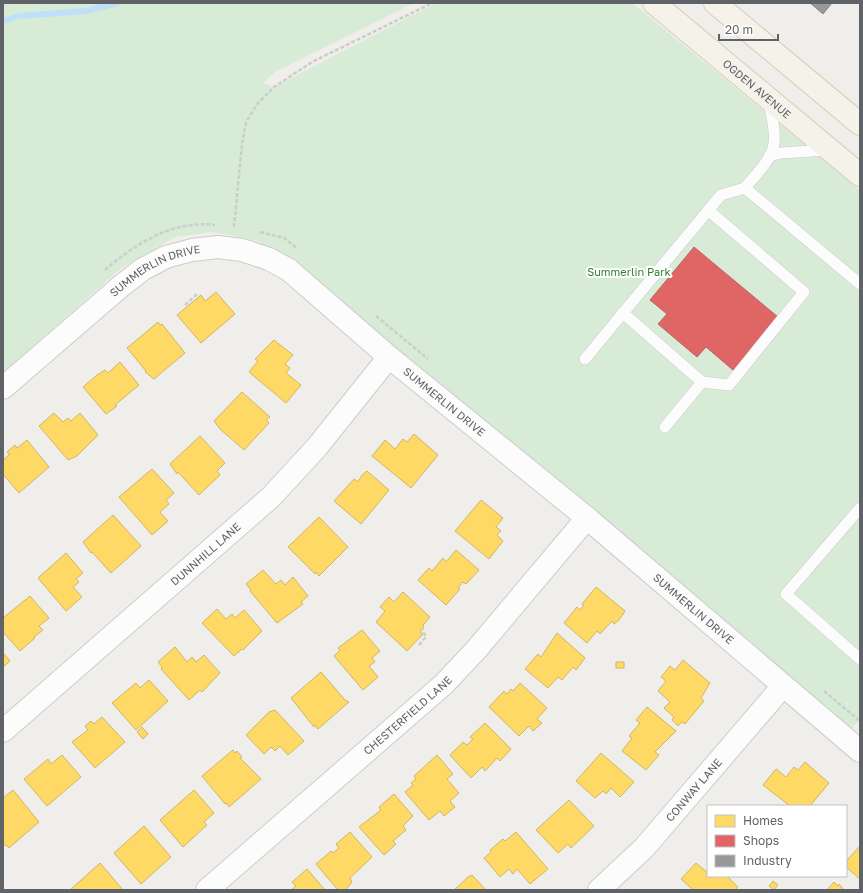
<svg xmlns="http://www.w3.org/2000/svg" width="863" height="893" font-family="'Golos Text',sans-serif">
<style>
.green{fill:#d8ebd6}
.homes{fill:#ffd966;stroke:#cfb667}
.shops{fill:#e06666;stroke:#b96567}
.industry{fill:#999;stroke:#88898a}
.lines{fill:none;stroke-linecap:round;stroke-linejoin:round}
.stream{stroke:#bfe0f9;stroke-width:6}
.service-casing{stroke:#cbcccc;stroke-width:12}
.minor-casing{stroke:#cbcccc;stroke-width:24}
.primary-casing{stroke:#d7ceb8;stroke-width:24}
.path{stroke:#cacfcc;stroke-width:2.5;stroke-dasharray:4 2;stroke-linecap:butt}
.service{stroke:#fdfcfc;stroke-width:11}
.minor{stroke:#fdfcfc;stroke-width:22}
.primary{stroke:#f4f2e9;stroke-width:22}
.labels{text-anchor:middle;stroke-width:4;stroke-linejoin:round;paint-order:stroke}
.street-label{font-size:11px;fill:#5f6368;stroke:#fff}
.park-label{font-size:11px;fill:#348238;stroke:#fff}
</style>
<rect width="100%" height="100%" fill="#efeeea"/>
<!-- green -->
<path class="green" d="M3,3H414L275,72L263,83L274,87L436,3H632L860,190V719L851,730L258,241L213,232L175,237L120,269L3,373Z"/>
<!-- homes -->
<g class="homes">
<path d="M216,292L235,314L201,343L177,315L201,295L205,301Z"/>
<path d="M158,322L160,325L162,324L185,353L154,379L145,372L146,371L127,348Z"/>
<path d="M274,340L293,355L285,364L290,368L286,373L301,385L286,403L249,372L258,361L255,359Z"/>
<path d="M120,362L139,385L115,405L117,406L106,414L83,387L97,375L105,370L108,373Z"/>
<path d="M242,392L270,417L266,420L269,423L244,450L220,429L214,421Z"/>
<path d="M54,413L63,422L68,418L71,421L80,413L98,435L77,456L68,460L39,426Z"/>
<path d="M414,434L438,455L411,488L372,456L385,440L395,449L403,439L407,442Z"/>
<path d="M200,436L225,463L217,471L220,475L199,495L178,472L177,474L170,464Z"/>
<path d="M27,440L49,467L19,493L3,474V460L10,454L7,452L15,445L17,448Z"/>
<path d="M152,469L174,493L166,500L169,504L160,512L168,521L152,535L119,497Z"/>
<path d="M367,471L389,490L361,524L334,501L354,479L358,482L362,475Z"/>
<path d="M481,500L503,518L496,527L501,531L497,535L503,541L489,559L455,531Z"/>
<path d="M113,515L141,546L111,573L92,552L91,553L83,542Z"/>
<path d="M319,517L348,547L319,576L316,572L315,574L288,547Z"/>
<path d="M456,550L479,570L466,584L463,582L458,588L460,589L446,605L418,580L429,568L432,571L443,558L446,562Z"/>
<path d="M66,553L83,573L76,579L79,582L73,587L82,597L66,611L38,578Z"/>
<path d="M263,570L276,584L281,580L285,585L293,577L308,596L301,602L303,604L277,623L250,591L251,590L246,584Z"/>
<path d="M596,587L625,611L619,620L614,624L612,621L600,634L597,631L587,643L564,623L577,607L580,610L584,605L582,604Z"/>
<path d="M403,592L430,617L423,625L424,627L420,632L423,634L407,651L376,622L385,611L380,607L389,597L394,602Z"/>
<path d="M30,596L49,618L39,626L43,630L34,637L35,638L20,651L3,632V618Z"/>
<path d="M217,609L226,619L232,614L235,618L244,610L262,631L243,650L242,649L234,656L202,623Z"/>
<path d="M362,630L380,651L372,658L375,662L369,666L378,677L363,690L334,656L340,650L338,648Z"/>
<path d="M557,633L585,658L576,670L573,667L562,680L558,677L548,688L525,669L538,654L541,657Z"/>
<path d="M175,647L187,662L192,657L196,662L204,655L220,673L202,692L200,690L189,700L161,669L162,667L158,662Z"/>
<path d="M4,654L10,661L3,667V655Z"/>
<path d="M683,660L710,683L701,698L704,701L685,724L682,722L678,726L672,720L674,717L664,708L670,702L658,691L666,681L661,677L670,666L675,670Z"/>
<rect x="616" y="662" width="8" height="6"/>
<path d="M321,672L345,700L349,702L318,729L315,725L314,727L291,698Z"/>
<path d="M149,680L168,701L136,730L112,703L136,683L140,688Z"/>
<path d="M520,683L547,708L537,719L542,723L533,731L529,726L519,736L489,707L504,691L507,694L511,689L513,691Z"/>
<path d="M647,707L676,731L655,752L659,755L646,770L622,751L632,738L629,736L640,723L636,720Z"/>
<path d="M275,710L304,741L288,755L280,746L275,751L271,747L264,754L246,735L269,712Z"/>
<path d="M102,717L125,742L95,768L72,742L88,730L85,726L91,721L94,724Z"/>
<path d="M485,723L511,749L500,761L497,758L485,771L482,767L471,778L450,755L463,742L467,745L473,739L470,737Z"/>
<path d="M142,727L148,734L143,739L137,732Z"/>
<path d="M233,750L235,753L237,751L242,757L240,758L261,779L229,807L227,803L225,804L202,776Z"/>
<path d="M601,753L634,782L620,797L611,788L606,794L603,791L595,798L576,781Z"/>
<path d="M62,755L81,777L47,806L24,779L48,759L51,764Z"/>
<path d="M437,755L453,774L447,779L459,793L450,801L455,807L444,816L440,811L429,820L405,792L413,785L411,783L416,779L414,776Z"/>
<path d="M805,762L829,783L810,806H790L763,785L776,769L786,777L794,767L798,770Z"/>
<path d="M13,790L39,822L9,848L6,845H3V798Z"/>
<path d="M194,790L214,813L204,822L207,825L183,847L160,820Z"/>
<path d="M394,794L413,816L403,826L406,830L393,841L396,844L384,855L359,827L381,810L379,807Z"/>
<path d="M569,800L594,826L571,848L568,844L558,853L536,830Z"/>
<path d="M144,826L171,857L141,884L114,853Z"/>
<path d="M350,832L372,857L350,878L352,882L349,886L345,890H338L316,864L331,851L333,853L339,848L336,844Z"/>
<path d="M516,832L548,869L530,884L517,869L513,874L509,869L500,877L484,858L491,852L490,850L503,839L505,841Z"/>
<path d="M860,846V879L846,867L848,859Z"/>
<path d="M100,863L123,890H70Z"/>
<path d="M696,863L708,873V876H727L738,887L735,890H693L681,879Z"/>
<path d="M307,869L325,890H291L296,886L292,882Z"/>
<path d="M472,875L486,890H454L468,877Z"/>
<path d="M773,881L778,885L774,890L769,886Z"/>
<path d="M834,882L838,886L839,884L844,890H827Z"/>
</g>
<!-- shops -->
<path class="shops" d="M694,247L778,317L733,370L706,347L697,357L658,324L667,314L650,300Z"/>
<!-- industry -->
<path class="industry" d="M810,3H832L823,14Z"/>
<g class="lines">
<!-- stream -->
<path class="stream" d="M3,21L19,16L86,11L117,3"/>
<!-- service casing -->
<g class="service-casing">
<g id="service">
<path d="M769,102C771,115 776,129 774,143C773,159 755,175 745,188L860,284"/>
<path d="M769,156L781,153L828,150"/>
<path d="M585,359L623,313"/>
<path d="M702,382L729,385L804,292L708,210"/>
<path d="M665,427L702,382L623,313L721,195L745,188"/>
<path d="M860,508L786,594L860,659"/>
</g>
</g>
<!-- minor casing -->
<g class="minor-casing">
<g id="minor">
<path id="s1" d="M3,388L120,287L143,269L166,257L192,250L218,247L242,250L269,259L289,270L389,357L587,518L860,751"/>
<path id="s2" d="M3,731L271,497L317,447L389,357"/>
<path id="s3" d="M207,890L444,684L476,650L587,518"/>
<path id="s4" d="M599,890L644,848L783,686"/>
</g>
</g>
<!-- primary casing -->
<g class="primary-casing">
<g id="primary">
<path id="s5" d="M654,3L860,175"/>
<path d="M715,3L860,124"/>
</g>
</g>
<!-- path -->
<g class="path">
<path d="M234,227L242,144L246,122L258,103L274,87L312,62L432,3"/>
<path d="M260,232L284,238L298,249"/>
<path d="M105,270C136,243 173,220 215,225"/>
<path d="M185,305L196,295L198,298"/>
<path d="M376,316L428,359"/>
<path d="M419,645L426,637L422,629"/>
<path d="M824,691L860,721"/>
</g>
<!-- service -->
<use href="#service" class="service"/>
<!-- minor -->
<use href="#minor" class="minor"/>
<!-- primary -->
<use href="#primary" class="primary"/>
</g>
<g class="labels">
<!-- street labels -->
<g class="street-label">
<text dy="4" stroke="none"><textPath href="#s5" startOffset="134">OGDEN AVENUE</textPath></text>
<text dy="4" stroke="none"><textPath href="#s1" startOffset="194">SUMMERLIN DRIVE</textPath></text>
<text dy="4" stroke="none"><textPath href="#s1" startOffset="542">SUMMERLIN DRIVE</textPath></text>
<text dy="4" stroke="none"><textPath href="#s2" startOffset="269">DUNNHILL LANE</textPath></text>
<text dy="4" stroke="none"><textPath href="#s1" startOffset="866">SUMMERLIN DRIVE</textPath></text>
<text dy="4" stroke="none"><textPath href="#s3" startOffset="266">CHESTERFIELD LANE</textPath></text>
<text dy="4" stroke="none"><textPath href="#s4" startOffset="138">CONWAY LANE</textPath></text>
</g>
<!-- park labels -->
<g class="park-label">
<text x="629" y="276">Summerlin Park</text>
</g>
</g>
<!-- border -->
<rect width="863" height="893" fill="none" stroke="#5f6368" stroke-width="8"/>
<!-- legend -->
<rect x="707" y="805" width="140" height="72" fill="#ffffff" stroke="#bfc1c3"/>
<rect x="715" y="815" width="20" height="12" fill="#ffd966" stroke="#bfc1c3"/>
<text x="743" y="825" font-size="12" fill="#5f6368">Homes</text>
<rect x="715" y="835" width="20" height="12" fill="#e06666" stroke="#bfc1c3"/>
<text x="743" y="845" font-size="12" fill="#5f6368">Shops</text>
<rect x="715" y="855" width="20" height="12" fill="#999999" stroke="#bfc1c3"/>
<text x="743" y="865" font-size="12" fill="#5f6368">Industry</text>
<!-- scale -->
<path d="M719 34v6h59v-6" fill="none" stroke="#5f6368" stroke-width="2"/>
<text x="725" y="34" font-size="12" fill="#5f6368" stroke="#ffffff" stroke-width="3" paint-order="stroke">20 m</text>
</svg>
